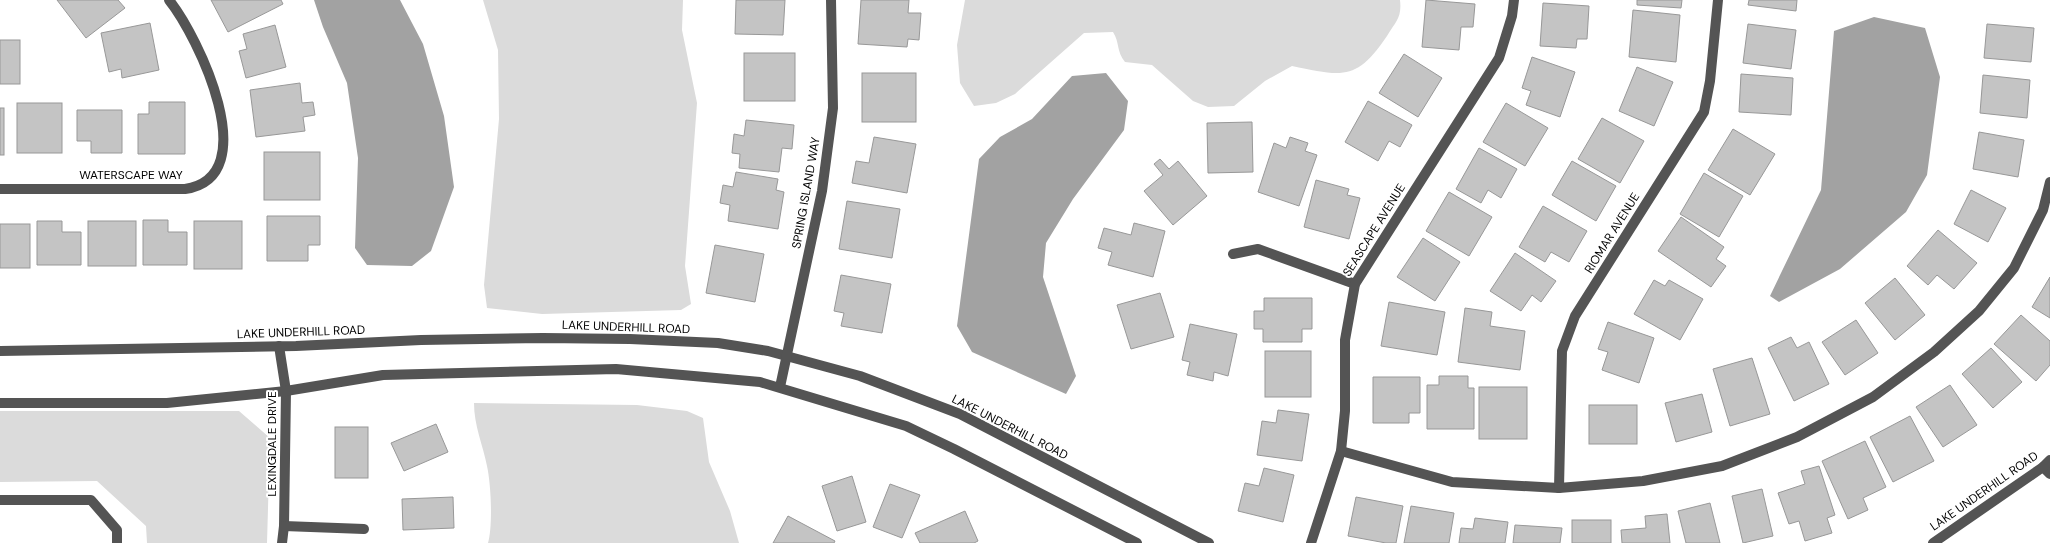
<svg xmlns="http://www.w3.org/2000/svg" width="2050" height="543" font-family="'DM Sans',sans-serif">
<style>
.green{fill:#dbdbdb}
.water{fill:#a2a2a2}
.building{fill:#c4c4c4;stroke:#989898}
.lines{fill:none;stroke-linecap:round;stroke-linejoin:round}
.minor{stroke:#545454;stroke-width:10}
.labels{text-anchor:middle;stroke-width:4;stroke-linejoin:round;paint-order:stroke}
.street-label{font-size:12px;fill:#000;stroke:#fff}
</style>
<rect width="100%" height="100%" fill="#fff"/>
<!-- green -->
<g class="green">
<path d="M483,0H683L682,30L697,103L685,266L691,304L681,310L542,314L487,308L484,285L499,119L498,50Z"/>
<path d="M965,0H1400C1402,18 1396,21 1387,36C1356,82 1342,76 1292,66L1265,81L1234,106L1208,107L1193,101L1152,65L1125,62C1116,51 1120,43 1113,32L1084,33L1015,94L996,103L974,106L960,83L957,45Z"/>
<path d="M474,403L637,405L687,411L703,418L709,462L730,511L739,543H488C493,526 491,484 487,466C483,445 474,426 474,403Z"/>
<path d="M0,411H239L270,438L267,543H147L146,526L97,481L0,482Z"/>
</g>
<!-- water -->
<g class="water">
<path d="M314,0H400L423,44L444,116L454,187L431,251L412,266L367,265L355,248L358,158L347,83L323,27Z"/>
<path d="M1874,17L1925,28L1940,77L1927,175L1906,212L1840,269L1779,302L1770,296L1821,190L1834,31Z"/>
<path d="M1106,73L1128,101L1124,130L1073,199L1046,243L1043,277L1076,376L1066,394L972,352L957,326L979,159L1000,137L1032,119L1072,76Z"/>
</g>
<!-- building -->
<g class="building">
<path d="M57,0H118L125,8L86,38Z"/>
<path d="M211,0H281L283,4L228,32Z"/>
<path d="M736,0H785L783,35L735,34Z"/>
<path d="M861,0H909L908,13H921L919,40L908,39L907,47L858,44Z"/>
<path d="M1426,0L1475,4L1473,27H1461L1459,50L1422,47Z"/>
<path d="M1637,0H1682L1681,8L1637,5Z"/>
<path d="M1749,0H1797L1796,11L1748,5Z"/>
<path d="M1543,3L1589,6L1587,39H1577L1576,48L1540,46Z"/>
<path d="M1633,10L1680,15L1676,62L1629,57Z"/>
<path d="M150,23L159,70L122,78L121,69L109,72L101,33Z"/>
<path d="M1748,24L1796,30L1791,69L1743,63Z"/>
<path d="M1987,24L2034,28L2031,62L1984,58Z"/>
<path d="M275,25L286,67L246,78L239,51L247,49L243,34Z"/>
<rect x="0" y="40" width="20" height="44"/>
<rect x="744" y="53" width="51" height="48"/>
<path d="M1404,54L1442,78L1418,117L1379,93Z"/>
<path d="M1532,57L1575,72L1560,117L1526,105L1531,91L1522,88Z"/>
<path d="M1637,67L1673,82L1654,126L1619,111Z"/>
<rect x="862" y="73" width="54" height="49"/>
<path d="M1741,74L1793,78L1791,115L1739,112Z"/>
<path d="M1983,75L2030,80L2027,118L1980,113Z"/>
<path d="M300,83L302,103L313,102L315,115L303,117L305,131L256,137L250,90Z"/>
<path d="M1368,101L1412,125L1400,147L1389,141L1378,161L1345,142Z"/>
<path d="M149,102H185V154H138V114H149Z"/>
<rect x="17" y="103" width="45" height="50"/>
<path d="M1506,103L1548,128L1525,166L1483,142Z"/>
<rect x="0" y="108" width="4" height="47"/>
<path d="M77,110H122V153H91V141H77Z"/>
<path d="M1602,118L1644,141L1620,183L1578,159Z"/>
<path d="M746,120L794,125L792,149L782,148L779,172L739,168L740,154L732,153L734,134L744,136Z"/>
<path d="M1252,122L1253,172L1208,173L1207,123Z"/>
<path d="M1733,129L1775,154L1750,195L1708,170Z"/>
<path d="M1979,132L2024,140L2018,177L1973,169Z"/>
<path d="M874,137L916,144L907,193L852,183L856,161L869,163Z"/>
<path d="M1290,137L1308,143L1305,151L1317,155L1299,206L1258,192L1274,143L1286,148Z"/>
<path d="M1479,148L1517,169L1501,198L1488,190L1481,203L1456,189Z"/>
<rect x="264" y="152" width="56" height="48"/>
<path d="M1160,159L1169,169L1178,161L1207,196L1173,225L1144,191L1163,175L1154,164Z"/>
<path d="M1572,161L1616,186L1596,221L1552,195Z"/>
<path d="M736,172L778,179L776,190L784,192L778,229L728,221L730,205L720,203L723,185L733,187Z"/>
<path d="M1704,173L1743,196L1719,237L1680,214Z"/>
<path d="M1316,180L1349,189L1347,195L1360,198L1349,239L1304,227Z"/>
<path d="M1971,190L2006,208L1988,242L1954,224Z"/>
<path d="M1449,192L1492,217L1469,256L1426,231Z"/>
<path d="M847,201L900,209L892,258L839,249Z"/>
<path d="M1543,206L1587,231L1569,262L1551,252L1545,262L1519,247Z"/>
<path d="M267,216H320V245H308V261H267Z"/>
<path d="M1681,217L1724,247L1716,259L1726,266L1711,287L1658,251Z"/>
<path d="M143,220H168V232H187V265H143Z"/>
<path d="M37,221H62V232H81V265H37Z"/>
<rect x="88" y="221" width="48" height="45"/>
<rect x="194" y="221" width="48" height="48"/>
<path d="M1134,223L1165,231L1153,277L1108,265L1112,252L1098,248L1104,228L1131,235Z"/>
<rect x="0" y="224" width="30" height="44"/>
<path d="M1938,230L1977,263L1954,289L1937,275L1928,285L1907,266Z"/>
<path d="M1423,238L1460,262L1435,301L1397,277Z"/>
<path d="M715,245L764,254L755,302L706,293Z"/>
<path d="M1515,253L1556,281L1541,302L1532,295L1521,311L1490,291Z"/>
<path d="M841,275L891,284L882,333L841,326L844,313L834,311Z"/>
<path d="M2050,277V318L2032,307Z"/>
<path d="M1895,278L1925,315L1895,340L1865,303Z"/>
<path d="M1654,280L1665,286L1669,280L1703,299L1680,340L1634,314Z"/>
<path d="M1160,293L1174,337L1131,349L1117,305Z"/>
<path d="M1264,298H1312V329H1302V342H1263V329H1254V311H1264Z"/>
<path d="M1389,302L1445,312L1437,355L1381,346Z"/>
<path d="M1465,308L1492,312L1490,326L1525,331L1520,370L1458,362Z"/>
<path d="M2021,315L2050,341V365L2036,381L1994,344Z"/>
<path d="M1856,320L1878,353L1845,375L1822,342Z"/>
<path d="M1608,322L1654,338L1639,383L1602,370L1608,352L1598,349Z"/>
<path d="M1190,324L1237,334L1228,376L1214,372L1213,381L1187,375L1190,362L1182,360Z"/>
<path d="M1791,337L1797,348L1809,342L1829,384L1794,401L1768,348Z"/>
<path d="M1991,348L2022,382L1993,408L1962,374Z"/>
<rect x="1265" y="351" width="46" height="46"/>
<path d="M1752,358L1770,414L1730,426L1713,369Z"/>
<path d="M1439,376H1468V388H1474V429H1427V385H1439Z"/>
<path d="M1373,377H1420V413H1409V423H1373Z"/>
<path d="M1950,385L1977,425L1943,447L1916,407Z"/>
<rect x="1479" y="387" width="48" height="52"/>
<path d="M1702,394L1712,432L1676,442L1665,403Z"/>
<rect x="1589" y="405" width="48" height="39"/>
<path d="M1278,410L1309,414L1302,461L1257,455L1262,421L1276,423Z"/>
<path d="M1910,416L1934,461L1893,482L1870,437Z"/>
<path d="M436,424L448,452L404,471L391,443Z"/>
<rect x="335" y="427" width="33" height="51"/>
<path d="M1865,441L1886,487L1863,498L1868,510L1848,519L1822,461Z"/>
<path d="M1819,466L1835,515L1827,518L1832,533L1805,541L1799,521L1789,524L1778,493L1805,484L1801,471Z"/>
<path d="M1264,468L1294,475L1283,522L1238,511L1245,483L1259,486Z"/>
<path d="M852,476L866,522L837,531L822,486Z"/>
<path d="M890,484L920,495L902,538L873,527Z"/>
<path d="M1762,489L1773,536L1743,543L1732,496Z"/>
<path d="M453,497L454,528L403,530L402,499Z"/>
<path d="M1356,497L1403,506L1396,543H1386L1348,536Z"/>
<path d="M1710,503L1720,543H1686L1678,511Z"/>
<path d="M1411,506L1454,513L1449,543H1404Z"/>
<path d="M965,511L978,541L974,543H920L915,533Z"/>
<path d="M1667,514L1670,543H1622L1621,530L1646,528L1645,516Z"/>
<path d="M788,516L835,541L834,543H773Z"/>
<path d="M1475,518L1508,522L1505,543H1459L1461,528L1473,529Z"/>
<rect x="1572" y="520" width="39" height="23"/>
<path d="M1515,525L1562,528L1560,543H1513Z"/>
</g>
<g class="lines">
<!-- minor -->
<g class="minor">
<path d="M0,189H185C266,177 198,36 169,0"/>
<path d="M1233,254L1258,249L1355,284"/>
<path d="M279,346L286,391L284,526L282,543"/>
<path d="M0,351L296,346L421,340L543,338L630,339L718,343L768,351L860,376L960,414L1209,543"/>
<path d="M780,387L822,191L833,108L831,0"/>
<path d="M0,403H167L286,391L383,375L616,369L760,382L906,426L954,449L1137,543"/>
<path d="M1341,451L1452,482L1559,488L1643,481L1722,466L1797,437L1873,397L1934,352L1979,311L2014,268L2043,210L2050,182"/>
<path d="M2043,467L2050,474"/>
<path d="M1559,488L1562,351L1575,316L1704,112L1710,81L1718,0"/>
<path d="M0,500H91L117,530V543"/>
<path d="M284,526L364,529"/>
<path d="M1311,543L1341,451L1345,411V340L1355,284L1499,58L1512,16L1514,0"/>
<path d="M1933,543L2043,467L2050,460"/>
</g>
</g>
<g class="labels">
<!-- street labels -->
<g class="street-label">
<text x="131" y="179">WATERSCAPE WAY</text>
<text transform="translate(806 193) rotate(-80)" y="4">SPRING ISLAND WAY</text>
<text transform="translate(1374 230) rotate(-58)" y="4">SEASCAPE AVENUE</text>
<text transform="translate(1612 233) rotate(-58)" y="4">RIOMAR AVENUE</text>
<text transform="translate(626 327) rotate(2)" y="4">LAKE UNDERHILL ROAD</text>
<text transform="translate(301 332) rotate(-2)" y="4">LAKE UNDERHILL ROAD</text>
<text transform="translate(1010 427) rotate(27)" y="4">LAKE UNDERHILL ROAD</text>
<text transform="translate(272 444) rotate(-90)" y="4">LEXINGDALE DRIVE</text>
<text transform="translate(1984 491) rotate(-35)" y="4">LAKE UNDERHILL ROAD</text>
</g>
</g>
</svg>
